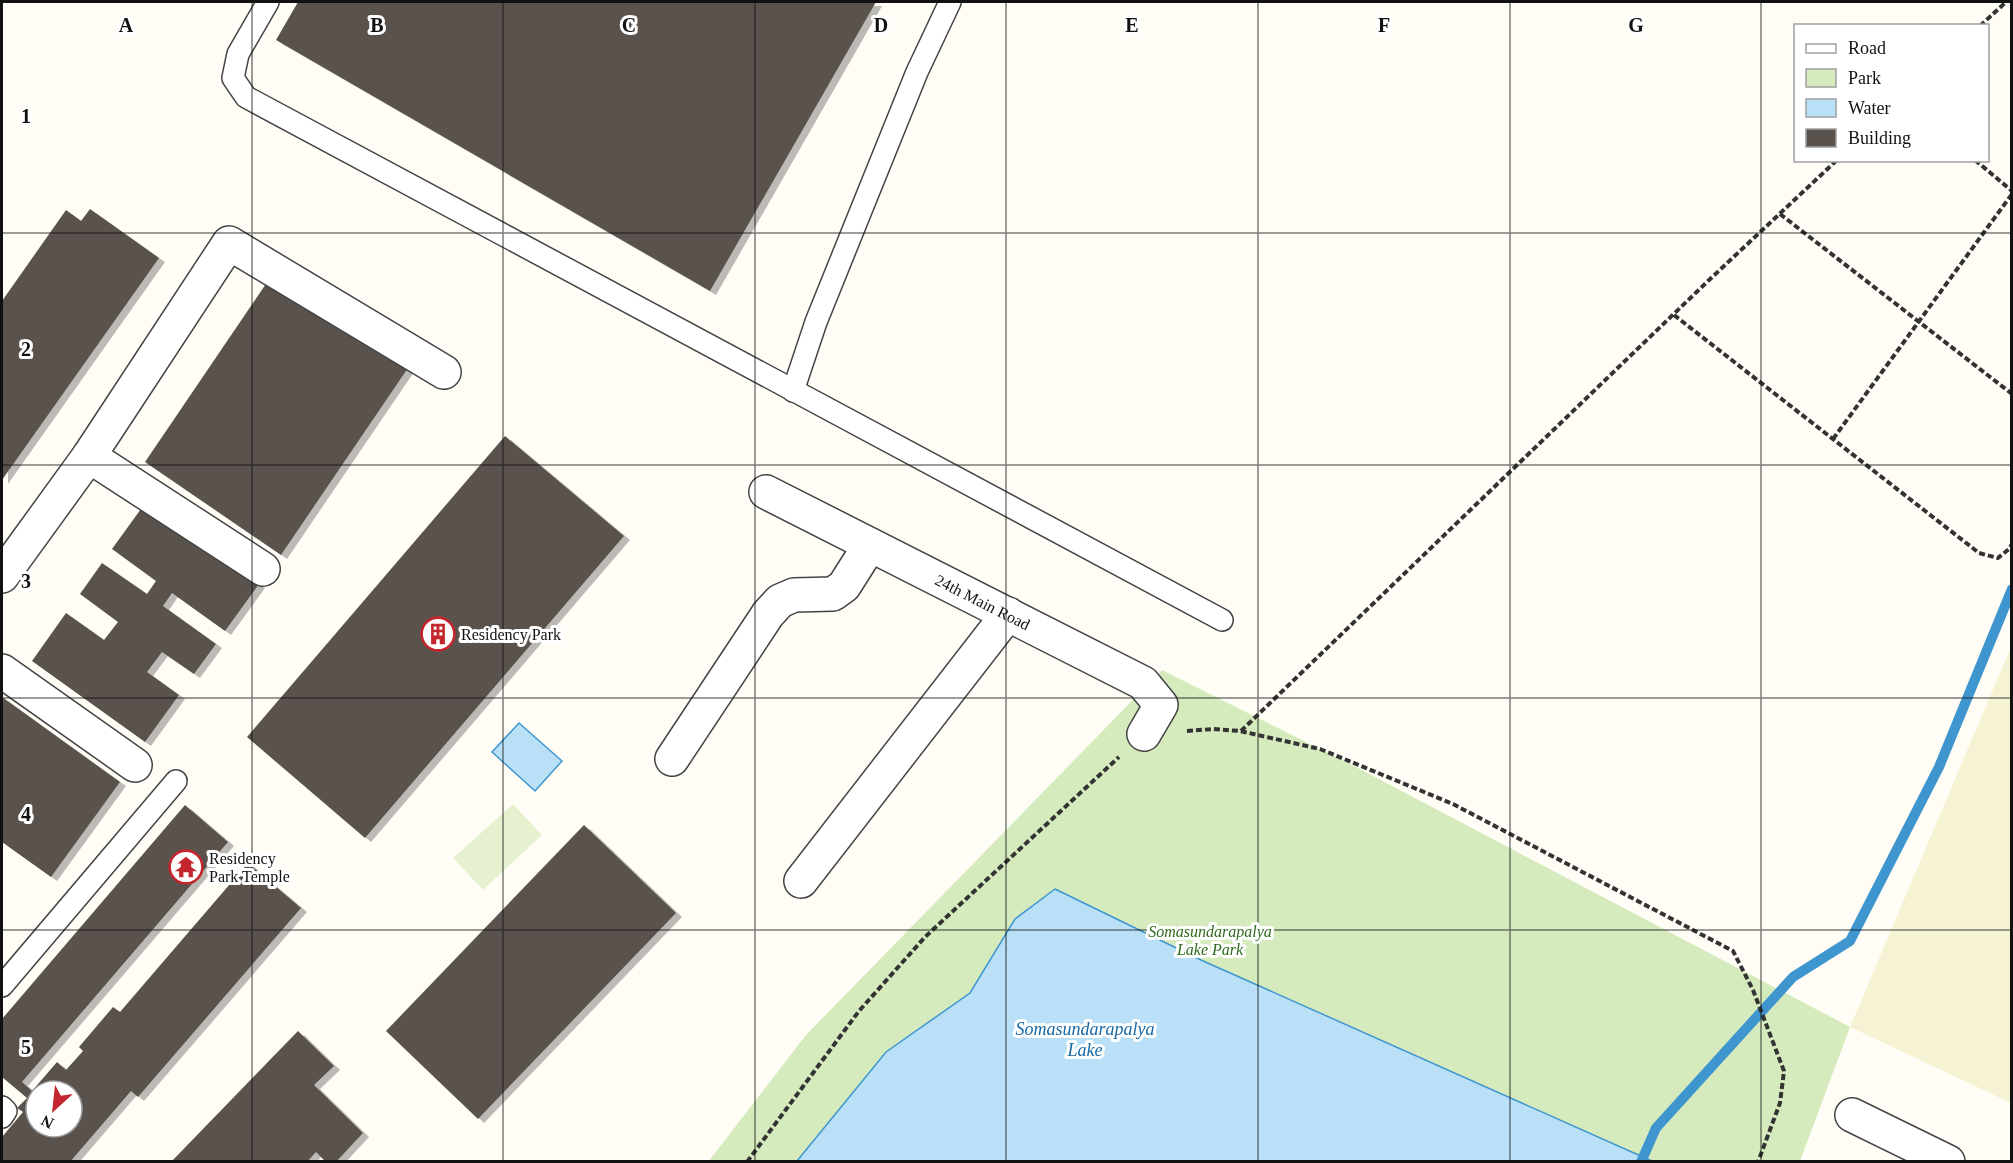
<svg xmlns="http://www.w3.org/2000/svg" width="2013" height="1163" font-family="'Times New Roman',serif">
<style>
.farmland{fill:#f6f3d4}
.green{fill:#d5ebbd}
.pitch{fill:#e6f2cf}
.water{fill:#b9e0f7;stroke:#3f96cf;stroke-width:1.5}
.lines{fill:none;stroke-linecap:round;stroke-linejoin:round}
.stream{stroke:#3f96cf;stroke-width:10}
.building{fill:#5a524d;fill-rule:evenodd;filter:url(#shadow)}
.lane-casing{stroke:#444;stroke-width:24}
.street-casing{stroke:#444;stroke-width:36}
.path{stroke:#333;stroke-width:4;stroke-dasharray:6 3;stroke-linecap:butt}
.lane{stroke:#fff;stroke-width:21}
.street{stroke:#fff;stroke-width:33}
.grid{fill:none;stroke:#111;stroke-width:1.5;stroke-opacity:0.55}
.labels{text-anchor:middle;stroke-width:6;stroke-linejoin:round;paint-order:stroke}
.street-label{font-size:16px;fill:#111;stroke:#fff}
.poi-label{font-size:16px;fill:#111;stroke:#fff;text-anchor:start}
.park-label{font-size:16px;font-style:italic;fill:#2f6b1f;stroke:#fff}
.water-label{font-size:18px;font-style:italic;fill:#1768a6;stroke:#fff}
.grid-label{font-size:20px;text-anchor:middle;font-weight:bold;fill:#111;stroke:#fff;stroke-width:6;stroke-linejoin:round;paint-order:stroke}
</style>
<defs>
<filter id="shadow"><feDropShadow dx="6" dy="4" stdDeviation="0" flood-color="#0004"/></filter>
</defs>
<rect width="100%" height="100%" fill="#fffdf5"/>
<!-- farmland -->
<path class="farmland" d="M2011,647V1103L1850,1027Z"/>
<!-- green -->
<path class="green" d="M1162,670L1358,768L1850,1027L1800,1161L708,1162L806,1035Z"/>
<!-- pitch -->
<path class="pitch" d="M513,804L542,835L483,890L453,858Z"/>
<!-- water -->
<g class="water">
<path d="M519,723L562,761L535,791L492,752Z"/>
<path d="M1055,889L1201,960L1652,1161H797L886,1052L970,993L1015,919Z"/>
</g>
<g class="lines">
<!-- stream -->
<path class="stream" d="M1641,1162L1656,1128L1793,977L1850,941L1939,767L2012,589"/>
</g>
<!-- building -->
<g class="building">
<path d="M298,2H876L710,291L276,40Z"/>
<path d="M90,209L159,258L2,480V301L66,210L81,221Z"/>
<path d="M272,275L408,368L281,555L145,462Z"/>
<path d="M505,436L624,536L365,838L247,737Z"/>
<path d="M146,502L259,584L225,631L172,593L163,606L216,644L194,674L162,652L147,672L179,695L145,742L32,661L66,613L104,640L118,622L80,594L102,563L147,594L156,581L112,549Z"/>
<path d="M2,697L120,782L51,877L2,842Z"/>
<path d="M185,805L228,842L22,1082L32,1091L57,1062L66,1070L83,1051L79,1047L113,1007L120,1012L248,863L301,908L138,1097L131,1091L70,1162H2V1137L23,1112L17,1108L27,1098L2,1077V1019ZM36,1091H72V1127H36Z"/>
<path d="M584,825L676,913L478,1119L386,1031Z"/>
<path d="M298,1031L334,1066L314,1085L363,1133L336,1162H326L316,1152L307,1162H171Z"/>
</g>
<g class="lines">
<!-- lane casing -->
<g class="lane-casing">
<g id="lane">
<path d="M268,2L238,54L233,78L246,97L1222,620"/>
<path d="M793,391L816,322L917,72L950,2"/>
<path d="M2,986L176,781"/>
<path d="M2,1107L6,1111L2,1117"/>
</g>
</g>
<!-- street casing -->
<g class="street-casing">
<g id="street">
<path d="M89,456L263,569"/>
<path id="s1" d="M766,492L1143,683L1161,705L1144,734"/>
<path d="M2,576L89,456L229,243L444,372"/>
<path d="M2,671L135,765"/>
<path d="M672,759L768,614L780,601L794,595L833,594L844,586L870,545"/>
<path d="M801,881L1008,614"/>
<path d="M1852,1115L1948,1162"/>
</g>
</g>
<!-- path -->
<g class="path">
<path d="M1980,26L2006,2"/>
<path d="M1975,160L2012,191"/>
<path d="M1780,214L2012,394"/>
<path d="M1674,315L1979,553L1998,558L2009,549L2012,544"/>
<path d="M1833,439L2012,194"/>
<path d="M1187,731L1213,729L1240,731L1320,749L1453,804L1733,951L1753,990L1784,1071L1780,1103L1758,1162"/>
<path d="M1241,731L1708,281L1837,160"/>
<path d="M747,1162L859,1011L925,937L1119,757"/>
</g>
<!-- lane -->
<use href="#lane" class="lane"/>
<!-- street -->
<use href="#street" class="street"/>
</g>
<!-- grid -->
<path class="grid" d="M252,2V1162M503,2V1162M755,2V1162M1006,2V1162M1258,2V1162M1510,2V1162M1761,2V1162M2,233H2012M2,465H2012M2,698H2012M2,930H2012"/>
<!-- icons -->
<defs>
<g id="building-ring" transform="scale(1.725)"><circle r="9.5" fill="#fff" stroke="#c4262e" stroke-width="1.5"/><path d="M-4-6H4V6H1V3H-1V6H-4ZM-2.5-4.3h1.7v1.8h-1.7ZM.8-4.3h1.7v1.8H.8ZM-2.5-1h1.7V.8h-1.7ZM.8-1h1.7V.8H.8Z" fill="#c4262e"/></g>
<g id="temple-ring" transform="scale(1.725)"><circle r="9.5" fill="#fff" stroke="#c4262e" stroke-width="1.5"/><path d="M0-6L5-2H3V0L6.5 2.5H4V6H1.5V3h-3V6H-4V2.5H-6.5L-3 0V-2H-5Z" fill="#c4262e"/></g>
</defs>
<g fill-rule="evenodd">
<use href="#building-ring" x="438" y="634"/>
<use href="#temple-ring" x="186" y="867"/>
</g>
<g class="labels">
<!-- street labels -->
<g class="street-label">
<text dy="6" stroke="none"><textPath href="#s1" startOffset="243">24th Main Road</textPath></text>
</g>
<!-- poi labels -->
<g class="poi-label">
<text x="461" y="640">Residency Park</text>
<text x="209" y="864">Residency<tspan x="209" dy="18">Park Temple</tspan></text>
</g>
<!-- park labels -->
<g class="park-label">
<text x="1210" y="937">Somasundarapalya<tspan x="1210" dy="18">Lake Park</tspan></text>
</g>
<!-- water labels -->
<g class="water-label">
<text x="1085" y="1035">Somasundarapalya<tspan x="1085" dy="21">Lake</tspan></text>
</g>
</g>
<g class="grid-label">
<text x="126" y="32">A</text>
<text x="377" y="32">B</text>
<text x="629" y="32">C</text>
<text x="881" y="32">D</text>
<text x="1132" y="32">E</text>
<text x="1384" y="32">F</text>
<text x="1636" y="32">G</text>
<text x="26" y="123">1</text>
<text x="26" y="356">2</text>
<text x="26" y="588">3</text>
<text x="26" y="821">4</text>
<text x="26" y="1054">5</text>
</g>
<!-- border -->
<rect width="2013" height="1163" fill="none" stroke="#111111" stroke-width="6"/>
<!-- legend -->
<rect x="1794" y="24" width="195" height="138" fill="#ffffff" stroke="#a0a0a0" stroke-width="1.5"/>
<rect x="1806" y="44" width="30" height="9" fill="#ffffff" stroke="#a0a0a0" stroke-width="1.5"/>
<text x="1848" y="54" font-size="18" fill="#111111">Road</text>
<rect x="1806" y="69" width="30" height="18" fill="#d5ebbd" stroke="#a0a0a0" stroke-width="1.5"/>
<text x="1848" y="84" font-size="18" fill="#111111">Park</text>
<rect x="1806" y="99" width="30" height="18" fill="#b9e0f7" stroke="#a0a0a0" stroke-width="1.5"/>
<text x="1848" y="114" font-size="18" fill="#111111">Water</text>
<rect x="1806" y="129" width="30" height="18" fill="#5a524d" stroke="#a0a0a0" stroke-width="1.5"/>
<text x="1848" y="144" font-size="18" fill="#111111">Building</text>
<!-- north arrow -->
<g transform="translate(54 1109) rotate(207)"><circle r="28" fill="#ffffff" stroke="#a0a0a0" stroke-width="1.5"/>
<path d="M0-4.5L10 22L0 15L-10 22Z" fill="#c4262e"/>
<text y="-9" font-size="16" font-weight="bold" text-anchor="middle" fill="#111111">N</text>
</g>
</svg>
